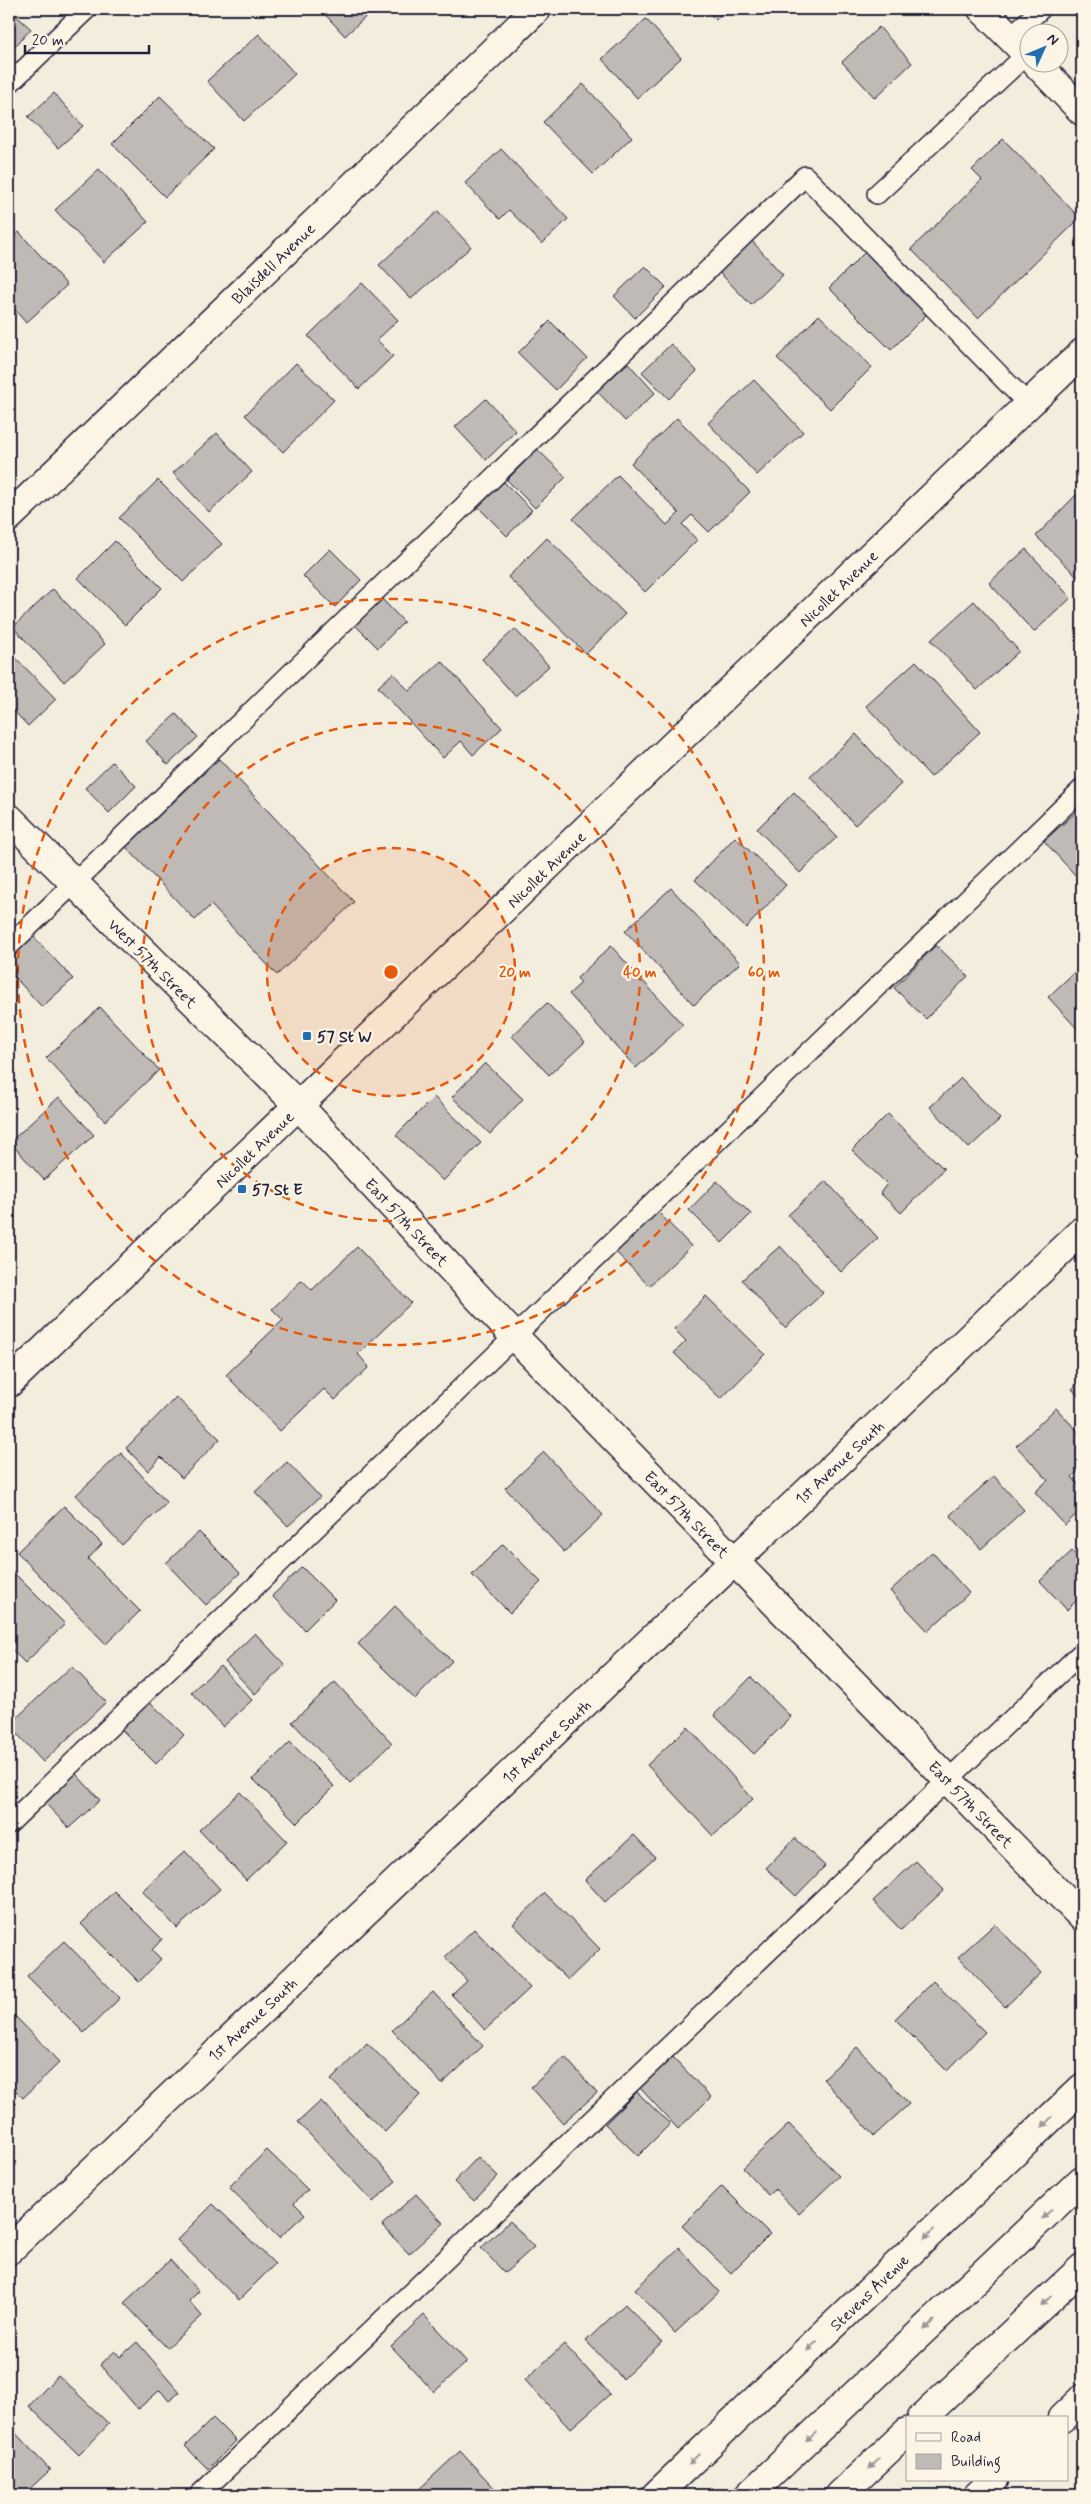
<svg xmlns="http://www.w3.org/2000/svg" width="1091" height="2504" font-family="Mynerve,sans-serif">
<style>
.building{fill:#bfbab6;stroke:#22223b}
.lines{fill:none;stroke-linecap:round;stroke-linejoin:round}
.service-casing{stroke:#22223b;stroke-width:22}
.minor-casing{stroke:#22223b;stroke-width:31}
.secondary-casing{stroke:#22223b;stroke-width:31}
.motorway-casing{stroke:#22223b;stroke-width:31}
.service{stroke:#fcf5e5;stroke-width:19}
.minor{stroke:#fcf5e5;stroke-width:28}
.secondary{stroke:#fcf5e5;stroke-width:28}
.motorway{stroke:#fcf5e5;stroke-width:28}
.oneway{fill:#9a9698}
.ring{fill:none;stroke:#e8590c;stroke-width:2.5;stroke-dasharray:9 6}
.poi-dot{fill:#1f6fb2;stroke:#fcf5e5;stroke-width:2}
.labels{text-anchor:middle;stroke-width:4.5;stroke-linejoin:round;paint-order:stroke}
.street-label{font-size:16px;fill:#22223b;stroke:#fcf5e5}
.poi-label{font-size:16px;font-weight:bold;fill:#22223b;stroke:#fcf5e5;text-anchor:start}
.centre{fill:#e8590c;stroke:#fcf5e5;stroke-width:2.5}
.ring-label{font-size:15px;text-anchor:middle;font-weight:bold;fill:#e8590c;stroke:#fcf5e5;stroke-width:4.5;stroke-linejoin:round;paint-order:stroke}
</style>
<rect width="100%" height="100%" fill="#f3edde"/>
<filter id="ink" filterUnits="userSpaceOnUse"><feTurbulence type="fractalNoise" baseFrequency=".02" numOctaves="2"/><feDisplacementMap in="SourceGraphic" scale="10" xChannelSelector="R" yChannelSelector="G"/><feConvolveMatrix kernelMatrix="1 2 1 2 8 2 1 2 1" color-interpolation-filters="sRGB"/></filter>
<g filter="url(#ink)">
<!-- building -->
<g class="building">
<path d="M9,9L31,29L9,53Z"/>
<path d="M320,9H374L345,36Z"/>
<path d="M705,9H726L716,20Z"/>
<path d="M646,19L681,58L637,98L602,59Z"/>
<path d="M879,27L912,63L875,98L842,62Z"/>
<path d="M259,34L295,74L244,121L207,81Z"/>
<path d="M583,84L632,137L593,174L543,122Z"/>
<path d="M54,93L83,126L58,148L28,117Z"/>
<path d="M160,96L214,149L165,197L112,144Z"/>
<path d="M1003,139L1080,218L978,318L911,249L982,180L972,170Z"/>
<path d="M501,149L568,219L542,244L509,210L500,219L465,183Z"/>
<path d="M99,169L148,222L104,262L55,210Z"/>
<path d="M438,211L471,247L411,299L379,265Z"/>
<path d="M19,232L67,285L26,323L9,303V241Z"/>
<path d="M751,240L783,275L751,305L718,271Z"/>
<path d="M867,250L929,312L891,350L829,288Z"/>
<path d="M645,266L666,287L635,318L614,296Z"/>
<path d="M362,283L398,320L377,340L393,356L359,389L308,336Z"/>
<path d="M819,315L872,367L830,409L777,358Z"/>
<path d="M550,321L587,358L556,390L518,353Z"/>
<path d="M671,344L697,371L669,399L642,372Z"/>
<path d="M296,363L334,400L283,452L245,415Z"/>
<path d="M628,363L655,393L625,421L597,391Z"/>
<path d="M754,380L803,432L757,475L708,423Z"/>
<path d="M486,399L516,431L486,460L455,427Z"/>
<path d="M677,418L750,492L709,532L692,515L682,524L697,540L645,592L573,519L618,475L667,525L679,513L631,463Z"/>
<path d="M217,433L252,472L209,512L173,473Z"/>
<path d="M537,449L566,477L535,508L507,480Z"/>
<path d="M158,480L222,544L183,582L119,518Z"/>
<path d="M504,482L532,510L507,536L478,507Z"/>
<path d="M1076,495L1082,500V574L1079,578L1036,536Z"/>
<path d="M547,538L625,614L586,654L508,577Z"/>
<path d="M115,541L162,588L125,625L78,578Z"/>
<path d="M330,549L361,580L335,607L303,576Z"/>
<path d="M1026,549L1071,598L1034,632L989,583Z"/>
<path d="M53,589L105,644L64,682L13,627Z"/>
<path d="M382,599L404,622L378,648L355,625Z"/>
<path d="M974,601L1019,651L977,690L931,640Z"/>
<path d="M515,629L549,666L515,696L482,659Z"/>
<path d="M9,651L56,699L28,726L9,706Z"/>
<path d="M442,661L502,728L473,755L461,741L443,758L378,687L393,673L409,691Z"/>
<path d="M916,661L980,732L931,777L866,706Z"/>
<path d="M176,714L198,737L168,765L146,741Z"/>
<path d="M856,734L901,784L855,825L810,776Z"/>
<path d="M219,759L354,902L277,975L211,905L195,920L126,847Z"/>
<path d="M112,762L136,786L109,813L85,788Z"/>
<path d="M794,792L837,837L800,873L757,829Z"/>
<path d="M1075,813L1082,821V870L1076,876L1044,841Z"/>
<path d="M735,837L786,885L746,928L695,880Z"/>
<path d="M671,888L740,963L694,1005L625,931Z"/>
<path d="M33,936L73,979L42,1007L9,971V959Z"/>
<path d="M936,945L968,976L926,1019L894,988Z"/>
<path d="M611,946L683,1025L636,1068L569,994L581,983L577,978Z"/>
<path d="M1082,965V1034L1048,997Z"/>
<path d="M547,1003L585,1042L549,1075L512,1036Z"/>
<path d="M100,1007L159,1070L105,1121L46,1058Z"/>
<path d="M485,1063L523,1099L490,1134L452,1097Z"/>
<path d="M961,1078L1000,1119L969,1148L930,1107Z"/>
<path d="M59,1097L94,1135L44,1180L10,1142Z"/>
<path d="M434,1097L481,1143L443,1181L396,1135Z"/>
<path d="M888,1114L944,1169L901,1213L880,1193L887,1184L852,1150Z"/>
<path d="M717,1181L751,1214L722,1243L689,1210Z"/>
<path d="M826,1181L878,1238L841,1272L788,1215Z"/>
<path d="M658,1212L691,1246L649,1286L616,1252Z"/>
<path d="M780,1246L823,1293L785,1328L742,1280Z"/>
<path d="M357,1247L411,1303L358,1354L369,1367L335,1400L324,1389L280,1431L226,1375L283,1320L272,1309L302,1280L312,1290Z"/>
<path d="M706,1296L765,1354L721,1399L674,1353L686,1341L674,1329Z"/>
<path d="M1082,1379V1400L1072,1389Z"/>
<path d="M176,1397L220,1439L182,1478L161,1457L148,1471L126,1448Z"/>
<path d="M1056,1408L1082,1436V1468L1072,1477L1082,1488V1509L1065,1525L1035,1492L1048,1480L1016,1446Z"/>
<path d="M544,1452L603,1515L564,1552L505,1488Z"/>
<path d="M121,1453L167,1503L122,1545L76,1495Z"/>
<path d="M287,1462L320,1497L288,1526L255,1492Z"/>
<path d="M994,1476L1024,1510L981,1549L950,1515Z"/>
<path d="M64,1506L102,1544L88,1559L140,1611L106,1644L17,1552Z"/>
<path d="M199,1532L240,1573L206,1605L166,1563Z"/>
<path d="M503,1544L541,1582L510,1613L472,1575Z"/>
<path d="M1072,1551L1082,1562V1595L1067,1610L1040,1581Z"/>
<path d="M932,1552L969,1593L928,1631L890,1591Z"/>
<path d="M302,1567L335,1600L305,1630L272,1596Z"/>
<path d="M9,1568L65,1624L25,1663L9,1647Z"/>
<path d="M395,1606L452,1661L415,1699L358,1644Z"/>
<path d="M255,1633L285,1665L255,1694L225,1662Z"/>
<path d="M72,1666L106,1702L43,1762L9,1725Z"/>
<path d="M220,1666L252,1700L223,1727L191,1692Z"/>
<path d="M751,1677L791,1717L754,1754L714,1715Z"/>
<path d="M335,1682L392,1743L350,1783L292,1722Z"/>
<path d="M149,1701L184,1735L156,1764L121,1729Z"/>
<path d="M688,1727L753,1799L713,1836L647,1765Z"/>
<path d="M290,1742L334,1786L297,1823L253,1779Z"/>
<path d="M75,1773L100,1800L69,1828L44,1802Z"/>
<path d="M240,1792L287,1841L246,1880L199,1830Z"/>
<path d="M634,1835L655,1857L605,1902L585,1880Z"/>
<path d="M795,1838L825,1866L796,1896L766,1868Z"/>
<path d="M185,1851L220,1889L177,1928L142,1891Z"/>
<path d="M916,1861L944,1890L901,1930L873,1901Z"/>
<path d="M114,1891L162,1939L152,1950L161,1959L139,1982L81,1924Z"/>
<path d="M545,1893L600,1949L568,1980L513,1924Z"/>
<path d="M995,1924L1041,1973L1005,2007L958,1957Z"/>
<path d="M474,1929L530,1988L485,2030L452,1995L467,1981L445,1957Z"/>
<path d="M64,1941L120,1998L84,2033L27,1976Z"/>
<path d="M933,1981L985,2032L947,2071L895,2019Z"/>
<path d="M433,1992L483,2046L442,2084L392,2030Z"/>
<path d="M9,2010L60,2062L23,2098L9,2084Z"/>
<path d="M367,2043L420,2095L385,2132L331,2080Z"/>
<path d="M857,2047L909,2104L874,2136L823,2079Z"/>
<path d="M672,2056L711,2097L678,2129L639,2087Z"/>
<path d="M565,2057L597,2093L563,2123L531,2087Z"/>
<path d="M637,2092L670,2124L638,2156L605,2124Z"/>
<path d="M321,2101L396,2181L373,2202L298,2122Z"/>
<path d="M789,2124L839,2176L799,2214L775,2189L768,2195L743,2168Z"/>
<path d="M267,2150L308,2190L294,2203L305,2214L279,2238L229,2187Z"/>
<path d="M478,2157L498,2176L474,2201L454,2182Z"/>
<path d="M722,2186L770,2234L731,2273L682,2226Z"/>
<path d="M416,2194L443,2223L409,2254L382,2225Z"/>
<path d="M213,2204L275,2264L239,2300L177,2240Z"/>
<path d="M510,2221L534,2247L505,2273L481,2248Z"/>
<path d="M679,2248L719,2292L675,2333L635,2289Z"/>
<path d="M170,2260L199,2291L189,2301L202,2316L167,2348L124,2303Z"/>
<path d="M625,2304L662,2342L623,2379L586,2341Z"/>
<path d="M424,2315L467,2362L434,2392L391,2346Z"/>
<path d="M137,2342L180,2392L169,2401L160,2390L138,2409L100,2365L115,2351L120,2357Z"/>
<path d="M564,2344L610,2394L570,2429L525,2380Z"/>
<path d="M58,2375L109,2424L79,2455L29,2406Z"/>
<path d="M213,2418L236,2441L208,2469L185,2446Z"/>
<path d="M9,2426L50,2470L23,2495H9Z"/>
<path d="M460,2451L499,2493L497,2495H418L415,2493Z"/>
</g>
<g class="lines">
<!-- service casing -->
<g class="service-casing">
<g id="service">
<path d="M1010,37L1041,9"/>
<path d="M9,84L87,9"/>
<path d="M877,194L1027,54"/>
<path d="M9,946L805,176L1029,405"/>
<path d="M9,1824L1082,789"/>
<path d="M199,2495L1082,1652"/>
</g>
</g>
<!-- minor casing -->
<g class="minor-casing">
<g id="minor">
<path d="M982,9L1028,55"/>
<path d="M1035,62L1082,111"/>
<path d="M9,517L537,9"/>
<path d="M9,818L299,1106L515,1337L1082,1917"/>
<path d="M9,2250L1082,1231"/>
<path d="M656,2495L1082,2088"/>
</g>
</g>
<!-- secondary casing -->
<g class="secondary-casing">
<path id="secondary" d="M9,1383L1082,353"/>
</g>
<!-- motorway casing -->
<g class="motorway-casing">
<g id="motorway">
<path d="M922,2418L1082,2268"/>
<path d="M1062,2418L1082,2399"/>
<path d="M749,2495L1082,2180"/>
<path d="M840,2495L907,2432"/>
<path d="M978,2495L994,2480"/>
</g>
</g>
<!-- service -->
<use href="#service" class="service"/>
<!-- minor -->
<use href="#minor" class="minor"/>
<!-- secondary -->
<use href="#secondary" class="secondary"/>
<!-- motorway -->
<use href="#motorway" class="motorway"/>
</g>
<!-- one-way arrows -->
<defs><path id="oneway-solid" d="M-6-.8H1V-3.2L6.5 0L1 3.2V.8H-6Z" transform="scale(1.25)"/></defs>
<g class="oneway">
<use href="#oneway-solid" transform="translate(1047 2122) rotate(136)"/>
<use href="#oneway-solid" transform="translate(1047 2214) rotate(137)"/>
<use href="#oneway-solid" transform="translate(929 2234) rotate(136)"/>
<use href="#oneway-solid" transform="translate(1046 2301) rotate(137)"/>
<use href="#oneway-solid" transform="translate(929 2325) rotate(137)"/>
<use href="#oneway-solid" transform="translate(812 2346) rotate(136)"/>
<use href="#oneway-solid" transform="translate(811 2437) rotate(137)"/>
<use href="#oneway-solid" transform="translate(694 2459) rotate(136)"/>
<use href="#oneway-solid" transform="translate(874 2464) rotate(137)"/>
</g>
</g>
<!-- distance rings -->
<circle cx="391" cy="972" r="124" fill="#e8590c" fill-opacity=".12"/>
<g class="ring">
<circle cx="391" cy="972" r="124"/>
<circle cx="391" cy="972" r="249"/>
<circle cx="391" cy="972" r="373"/>
</g>
<!-- markers -->
<g class="poi-dot">
<rect x="302" y="1031" width="10" height="10" rx="2.5"/>
<rect x="237" y="1184" width="10" height="10" rx="2.5"/>
</g>
<g class="labels">
<!-- street labels -->
<g class="street-label">
<text transform="translate(273 263) rotate(-44)" y="6">Blaisdell Avenue</text>
<text transform="translate(838 588) rotate(-44)" y="6">Nicollet Avenue</text>
<text transform="translate(546 869) rotate(-44)" y="6">Nicollet Avenue</text>
<text transform="translate(153 963) rotate(45)" y="6">West 57th Street</text>
<text transform="translate(254 1149) rotate(-44)" y="6">Nicollet Avenue</text>
<text transform="translate(407 1222) rotate(47)" y="6">East 57th Street</text>
<text transform="translate(839 1462) rotate(-43)" y="6">1st Avenue South</text>
<text transform="translate(687 1514) rotate(46)" y="6">East 57th Street</text>
<text transform="translate(546 1741) rotate(-43)" y="6">1st Avenue South</text>
<text transform="translate(971 1804) rotate(46)" y="6">East 57th Street</text>
<text transform="translate(252 2019) rotate(-43)" y="6">1st Avenue South</text>
<text transform="translate(869 2292) rotate(-44)" y="6">Stevens Avenue</text>
</g>
<!-- poi labels -->
<g class="poi-label">
<text x="317" y="1042">57 St W</text>
<text x="252" y="1195">57 St E</text>
</g>
</g>
<circle cx="391" cy="972" r="8" class="centre"/>
<g class="ring-label">
<text x="515" y="977">20 m</text>
<text x="640" y="977">40 m</text>
<text x="764" y="977">60 m</text>
</g>
<!-- margin -->
<rect width="1091" height="2504" fill="none" stroke="#fcf5e5" stroke-width="30"/>
<rect x="15" y="15" width="1061" height="2474" fill="none" stroke="#22223b" stroke-width="2" filter="url(#ink)"/>
<!-- legend -->
<rect x="906" y="2416" width="162" height="65" fill="#fcf5e5" stroke="#a5a1a1"/>
<rect x="916" y="2433" width="25" height="8" fill="#fcf5e5" stroke="#a5a1a1"/>
<text x="951" y="2442" font-size="15" fill="#22223b">Road</text>
<rect x="916" y="2454" width="25" height="15" fill="#bfbab6" stroke="#a5a1a1"/>
<text x="951" y="2466" font-size="15" fill="#22223b">Building</text>
<!-- north arrow -->
<g transform="translate(1044 48) rotate(46)"><circle r="24" fill="#fcf5e5" stroke="#a5a1a1"/>
<path d="M0-4L9 19L0 12L-9 19Z" fill="#1f6fb2"/>
<text y="-8" font-size="14" font-weight="bold" text-anchor="middle" fill="#22223b">N</text>
</g>
<!-- scale -->
<path d="M25 45v8h124v-8" fill="none" stroke="#22223b" stroke-width="2.5"/>
<text x="32" y="45" font-size="15" fill="#22223b" stroke="#fcf5e5" stroke-width="4" paint-order="stroke">20 m</text>
</svg>
